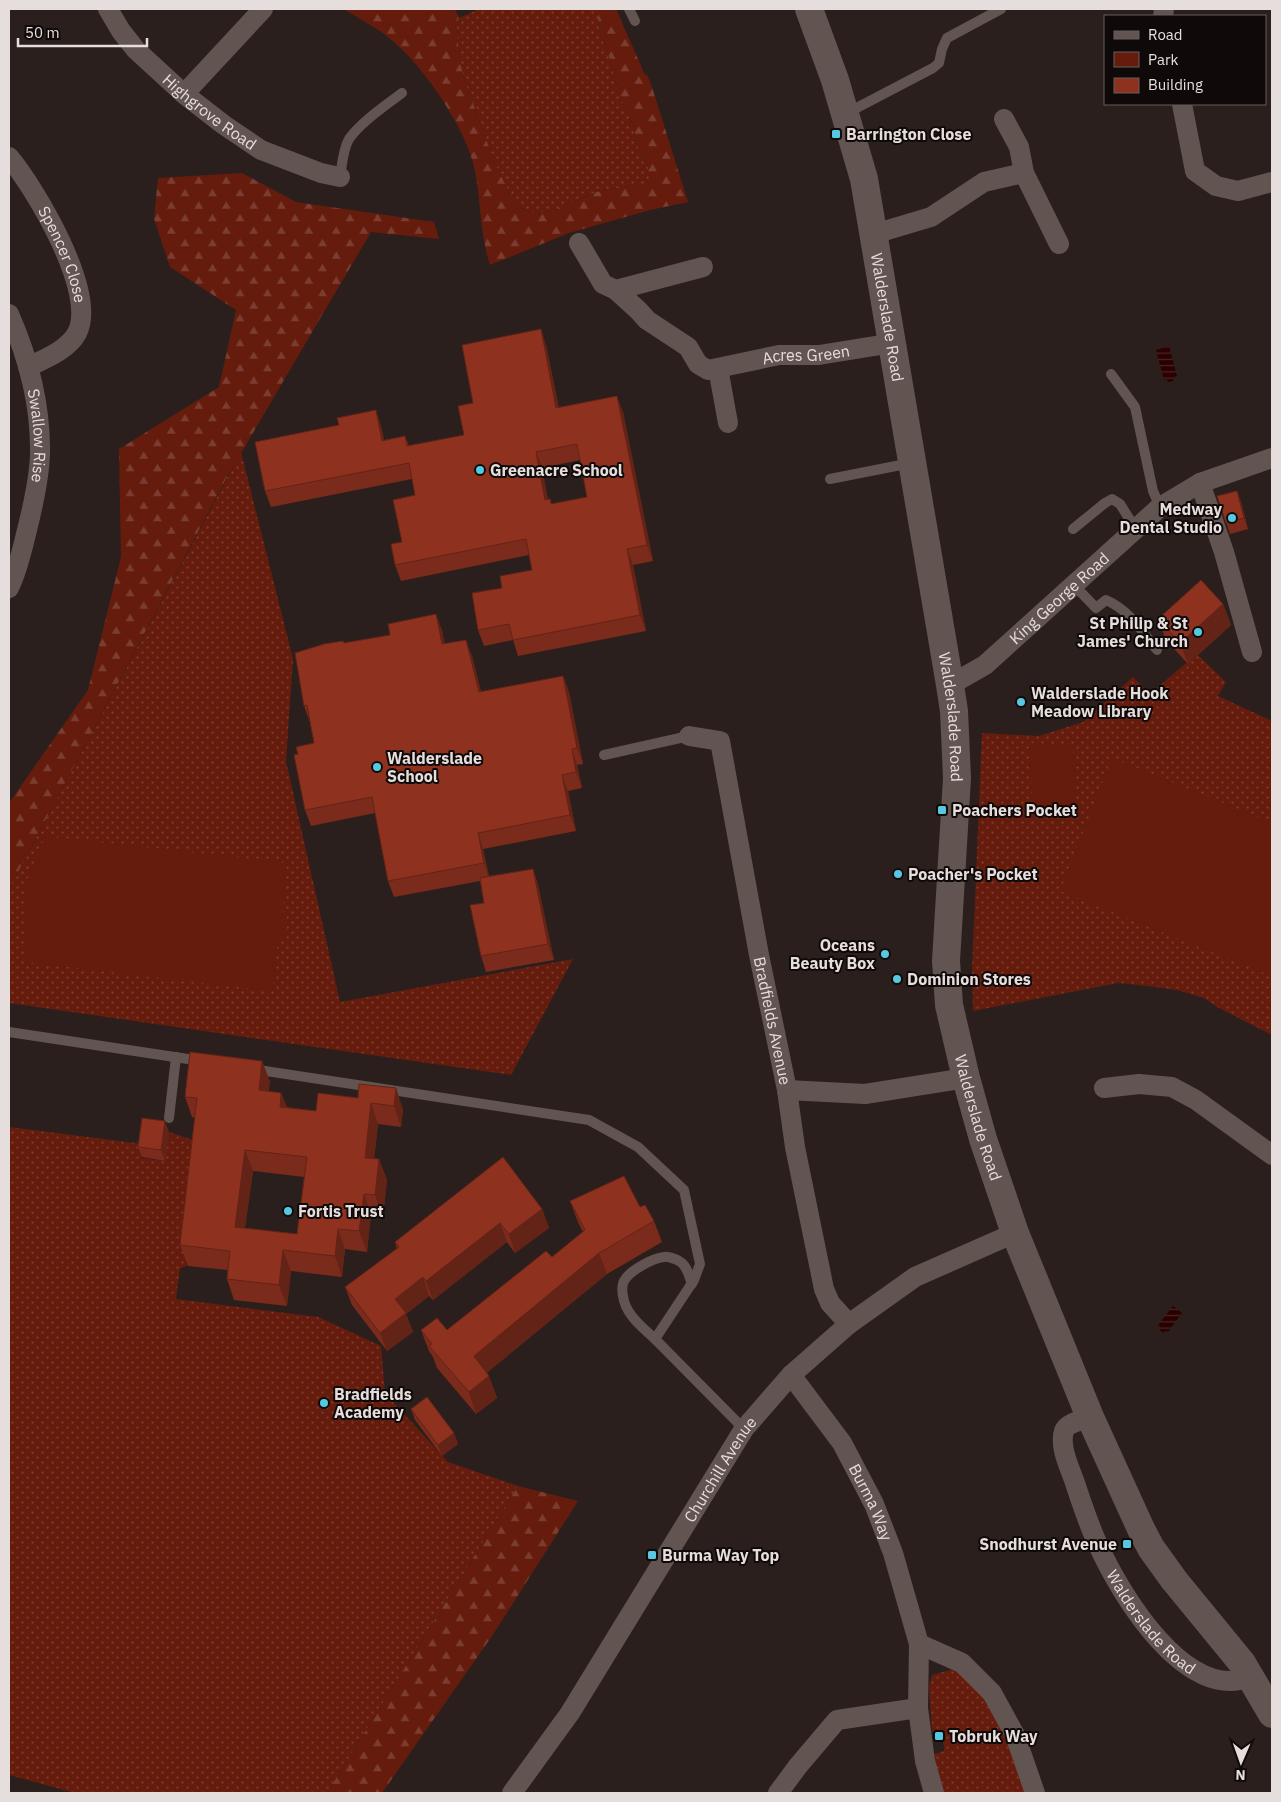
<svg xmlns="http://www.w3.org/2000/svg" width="1281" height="1802" font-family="'IBM Plex Sans',sans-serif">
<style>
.green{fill:url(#green-dots)}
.forest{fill:url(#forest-firs)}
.pitch{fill:#651c0d}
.water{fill:url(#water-rules)}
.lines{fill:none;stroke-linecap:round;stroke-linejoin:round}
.lane{stroke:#615451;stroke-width:10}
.street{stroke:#615451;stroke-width:20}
.secondary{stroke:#615451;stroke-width:28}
.wall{fill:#7a2b1b;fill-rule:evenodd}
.shaded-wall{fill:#632316}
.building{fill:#8e321f;stroke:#632316;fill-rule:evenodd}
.poi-dot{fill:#56c9e1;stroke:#0f0a09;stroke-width:2}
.labels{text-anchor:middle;stroke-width:4;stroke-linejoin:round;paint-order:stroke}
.street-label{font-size:16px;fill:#e6dedc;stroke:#0f0a09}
.poi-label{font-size:16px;font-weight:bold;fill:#e6dedc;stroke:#0f0a09;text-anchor:start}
</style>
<defs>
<pattern id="green-dots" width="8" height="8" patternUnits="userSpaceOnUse" patternTransform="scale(1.25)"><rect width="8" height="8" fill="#651c0d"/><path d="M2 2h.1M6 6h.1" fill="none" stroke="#7b3d30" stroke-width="1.8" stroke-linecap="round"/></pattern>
<pattern id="forest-firs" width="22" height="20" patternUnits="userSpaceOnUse" patternTransform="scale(1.25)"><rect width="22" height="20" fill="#651c0d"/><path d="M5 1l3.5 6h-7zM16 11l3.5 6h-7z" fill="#7b3d30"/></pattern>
<pattern id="water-rules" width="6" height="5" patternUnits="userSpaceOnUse" patternTransform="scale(1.25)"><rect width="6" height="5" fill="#2a0000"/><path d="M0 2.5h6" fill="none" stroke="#492525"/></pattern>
</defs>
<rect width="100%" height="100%" fill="#2a1f1d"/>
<!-- green -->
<g class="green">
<path d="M479,9H598V18L602,39L610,59L619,96L630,117L639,150L647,162L651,182L596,192L559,208L537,214L519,207L510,194L494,161L464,79L460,62L456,23L459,18Z"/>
<path d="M241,452L293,659L286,761L340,1002L573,959L511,1075L9,1003V889Z"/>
<path d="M1198,655L1226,682L1218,696L1272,721V1035L1219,1008L1204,998L1177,990L1147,986L1118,983L973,1011L972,970L982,733L1039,736L1083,722L1133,677L1150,694L1186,663L1188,664Z"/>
<path d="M9,1127L143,1144L142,1158L165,1161L169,1132L202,1143L187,1266L180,1268L176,1299L318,1317L381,1346L385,1393L448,1462L518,1486L327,1793H75L9,1775Z"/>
<path d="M954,1669L977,1684L1016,1757L1028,1793H941L934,1754L944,1751L943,1731L932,1732L929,1687L932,1675Z"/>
</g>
<!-- forest -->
<g class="forest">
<path d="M344,9H455L459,18L456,23L460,62L464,79L494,161L510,194L519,207L537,214L559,208L596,192L650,182L647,162L639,150L630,117L619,96L610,59L602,39L598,18V9H616L645,75H647L651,84L688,202L650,210L569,233L490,265C480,234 481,202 475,171C467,130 426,70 395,43C380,29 361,20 344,9Z"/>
<path d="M242,173L296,202L434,222L439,239L371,232L227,477L9,889V803L88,690L121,557L119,449L219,387L236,310L170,267L154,219L158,178Z"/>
<path d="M518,1486L578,1501L492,1636L382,1793H327Z"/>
</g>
<!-- pitch -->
<g class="pitch">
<path d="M1029,743L1073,745L1075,804L1033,806Z"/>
<path d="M1112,758L1272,823V976L1060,891Z"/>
<path d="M45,836L287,863L282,912L287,913V940L278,942L272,991L26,962V883Z"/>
</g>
<!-- water -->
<g class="water">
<path d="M1169,346L1177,376L1174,377L1173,381L1168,382L1167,379L1164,380L1156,350Z"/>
<path d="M1173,1306L1182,1313L1168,1332L1166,1331L1163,1333L1159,1329L1160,1326L1158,1325Z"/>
</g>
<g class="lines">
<!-- lane -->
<g class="lane">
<path d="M629,9L635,21"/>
<path d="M847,113L933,68L939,63L942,49L947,38L1001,9"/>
<path d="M340,177C342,165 343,149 349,139C361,122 385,106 402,93"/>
<path d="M1111,374L1135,407L1153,491L1160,507"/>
<path d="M830,479L911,463"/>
<path d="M1073,529L1105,503L1112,499L1120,504L1135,528"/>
<path d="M1073,584L1096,608L1106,600C1129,610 1141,630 1157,650"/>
<path d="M604,755L689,736"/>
<path d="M9,1032L201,1061"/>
<path d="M252,1069L589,1120L638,1147L684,1190L700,1264L694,1280L655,1339L744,1429"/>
<path d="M169,1118L176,1057"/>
<path d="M655,1339C642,1327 625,1314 623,1296C622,1292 622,1284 624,1281C629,1271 653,1258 664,1257C667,1256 676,1259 679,1261C687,1265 689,1276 692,1284"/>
</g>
<!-- street -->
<g class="street">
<path id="s1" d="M108,9L121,31L136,50L184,94L224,125L261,150L321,173L340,177"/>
<path d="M1163,16L1164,9"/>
<path d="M184,94L263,9"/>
<path d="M1182,104L1195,171L1216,186L1238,191L1272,182"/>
<path d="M1004,119L1019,147L1024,173L1059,244"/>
<path id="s2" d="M9,157C35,188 98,293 77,333C68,350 44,359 28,367"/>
<path d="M874,234L931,217L984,182L1024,173"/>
<path id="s3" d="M579,243L603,284L616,290L639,311L647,320L688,347L698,364L708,370L779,355H819L893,343"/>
<path d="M616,290L703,267"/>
<path id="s4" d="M9,314C28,357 41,407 40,455C39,480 33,506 27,530C22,550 18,570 9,588"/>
<path d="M718,368L728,423"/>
<path d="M1200,483L1224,552L1252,652"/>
<path id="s5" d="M950,685L985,665L1160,507L1200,483L1272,458"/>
<path id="s6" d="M689,736L720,741L759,955L787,1090L795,1147L824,1289L830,1303L849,1324"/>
<path d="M1104,1088L1139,1084L1172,1087L1196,1100L1272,1155"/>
<path d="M787,1090L865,1094L966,1078"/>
<path id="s7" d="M791,1375L842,1443L874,1504L893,1553L919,1644L918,1708L925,1761L934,1793"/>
<path id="s8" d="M1090,1417C1082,1420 1067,1423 1064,1431C1059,1447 1070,1468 1075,1483C1082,1504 1089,1526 1099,1547C1121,1595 1186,1703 1250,1677"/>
<path d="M919,1644L962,1663L992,1693L1015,1735L1035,1793"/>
<path id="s9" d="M512,1793L570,1713L744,1429L791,1375L849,1324L915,1277L1015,1233"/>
<path d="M778,1793L798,1766L837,1720L918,1708"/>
</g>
<!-- secondary -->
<path class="secondary" id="s10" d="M809,9L835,80L864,179L950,685L954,711L957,778L946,961L949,1005L966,1078L983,1139L1015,1233L1090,1417L1141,1529L1151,1548L1174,1580L1242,1663L1272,1714"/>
</g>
<!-- wall -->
<g class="wall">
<path d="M546,345L559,408L623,412L653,561L633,565L646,631L518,656L513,640L484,646L478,630L502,588L532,570L529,555L401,581L395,565L415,495L412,479L271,507L265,491L381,426L384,440L405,436L409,446L464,435L473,403ZM580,460L587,497L552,504L550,499L548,500L542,468Z"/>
<path d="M1237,491L1241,502L1248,529L1230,534L1217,496Z"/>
<path d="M1223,604L1231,625L1188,664L1166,640L1158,619Z"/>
<path d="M442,630L444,644L472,656L481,692L563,676L569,692L583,764L577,765L582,788L568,791L576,831L483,849L489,876L533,869L538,885L554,960L486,972L481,956L484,903L480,881L394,897L388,881L375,813L311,826L305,810L298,754L314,743L310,722L304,706L344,643Z"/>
<path d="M262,1061L270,1082L268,1091L281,1093L287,1107L316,1111L358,1098L359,1084L403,1109L401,1127L378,1124L374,1159H379L387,1180L383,1216L371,1214L367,1252L345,1249L342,1277L291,1271L287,1306L234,1300L227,1279L228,1270L188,1266L180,1245L195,1118L192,1117L185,1097ZM253,1171L304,1177L297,1234L245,1228Z"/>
<path d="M169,1132L165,1161L142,1157L138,1147Z"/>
<path d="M570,1201L640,1207L654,1221L662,1242L607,1274L486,1373L489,1376L497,1398L476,1414L437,1368L433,1357L429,1351L421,1330H447L552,1257L583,1232L578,1222Z"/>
<path d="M542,1209L549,1228L515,1253L507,1242L433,1300L429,1296L406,1314L413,1332L387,1351L352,1305L345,1287L397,1249L395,1242Z"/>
<path d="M411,1409L454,1433L458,1444L442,1456L415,1420Z"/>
</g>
<!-- shaded-wall -->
<g class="shaded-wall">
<path d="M541,329L546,345L562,424L556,408Z"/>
<path d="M617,396L623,412L653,561L647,545Z"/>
<path d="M376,410L381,426L388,457L382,441Z"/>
<path d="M536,452L542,468L551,516L545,500Z"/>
<path d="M1237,491L1241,502L1248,529L1244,518Z"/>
<path d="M627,549L633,565L646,631L640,615Z"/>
<path d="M1223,604L1231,625L1188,664L1180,643Z"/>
<path d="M436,614L442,630L448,660L442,644Z"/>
<path d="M466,640L472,656L485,708L479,692Z"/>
<path d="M563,676L569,692L583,764L577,748Z"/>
<path d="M572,749L577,765L582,788L576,772Z"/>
<path d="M562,775L568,791L576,831L570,815Z"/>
<path d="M478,833L483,849L489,879L484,863Z"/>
<path d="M533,869L538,885L554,960L548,944Z"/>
<path d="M262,1061L270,1082L266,1111L259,1090Z"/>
<path d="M396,1088L403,1109L401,1127L394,1106Z"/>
<path d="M281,1093L289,1113L280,1107Z"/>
<path d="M371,1103L378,1124L372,1178L365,1158Z"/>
<path d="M165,1121L169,1132L165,1161L161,1150Z"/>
<path d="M245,1150L253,1171L242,1248L235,1227Z"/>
<path d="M379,1159L387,1180L383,1216L375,1195Z"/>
<path d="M364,1194L371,1214L367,1252L359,1231Z"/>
<path d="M542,1209L549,1228L515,1253L509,1234Z"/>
<path d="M500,1223L507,1242L433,1300L426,1281Z"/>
<path d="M338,1229L345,1249L342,1277L335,1256Z"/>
<path d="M283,1250L291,1271L287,1306L279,1285Z"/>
<path d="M599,1253L607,1274L482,1377L474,1356Z"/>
<path d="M423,1277L429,1296L406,1314L413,1332L387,1351L380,1333L395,1299Z"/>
<path d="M489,1376L497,1398L476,1414L469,1392Z"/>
<path d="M454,1433L458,1444L442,1456L438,1445Z"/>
</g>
<!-- building -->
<g class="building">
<path d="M541,329L556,408L617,396L647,545L627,549L640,615L513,640L509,624L478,630L472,593L502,588L500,576L532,570L526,539L395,565L391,544L402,542L393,500L415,495L409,463L265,491L255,442L339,425L337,418L376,410L382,441L405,436L407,446L464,435L458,406L473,403L462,345ZM577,444L587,497L551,504L550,499L545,500L536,452Z"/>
<path d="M1237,491L1244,518L1226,523L1217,496Z"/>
<path d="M1201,580L1223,604L1180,643L1158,619Z"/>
<path d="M436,614L442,644L466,640L479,692L563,676L577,748L572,749L576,772L562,775L570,815L478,833L484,863L388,881L372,797L305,810L294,755L298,754L296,747L314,743L307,705L304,706L295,653L324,644L343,641L344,643L390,635L388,624Z"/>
<path d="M533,869L548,944L481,956L470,905L484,903L480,878Z"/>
<path d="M190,1052L262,1061L259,1090L281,1093L280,1107L316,1111L318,1093L358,1098L359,1084L396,1088L394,1106L371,1103L365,1158L379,1159L375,1195L364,1194L359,1231L338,1229L335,1256L283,1250L279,1285L227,1279L230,1251L180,1245L197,1098L185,1097ZM245,1150L307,1157L297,1234L235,1227Z"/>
<path d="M142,1118L165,1121L161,1150L138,1147Z"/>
<path d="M503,1157L542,1209L509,1234L500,1223L426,1281L423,1277L395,1299L406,1313L380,1333L345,1287L399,1247L395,1242Z"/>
<path d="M624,1176L640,1207L645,1205L654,1221L599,1253L474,1356L489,1376L469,1392L429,1346L432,1344L421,1330L437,1318L447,1330L546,1251L552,1257L585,1230L570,1201Z"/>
<path d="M427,1397L454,1433L438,1445L411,1409Z"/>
</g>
<!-- markers -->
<g class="poi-dot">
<rect x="831" y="129" width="10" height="10" rx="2.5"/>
<circle cx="480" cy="470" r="5"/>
<circle cx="1232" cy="518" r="5"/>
<circle cx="1198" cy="632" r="5"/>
<circle cx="1021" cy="702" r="5"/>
<circle cx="377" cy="767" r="5"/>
<rect x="937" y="805" width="10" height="10" rx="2.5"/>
<circle cx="898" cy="874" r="5"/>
<circle cx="885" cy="954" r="5"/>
<circle cx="897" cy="979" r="5"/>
<circle cx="288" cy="1211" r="5"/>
<circle cx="324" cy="1403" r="5"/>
<rect x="1122" y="1539" width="10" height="10" rx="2.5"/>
<rect x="647" y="1550" width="10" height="10" rx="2.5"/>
<rect x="934" y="1731" width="10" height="10" rx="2.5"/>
</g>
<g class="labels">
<!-- street labels -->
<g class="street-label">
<text dy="6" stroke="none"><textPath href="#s1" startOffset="146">Highgrove Road</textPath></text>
<text dy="6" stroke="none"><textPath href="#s2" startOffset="112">Spencer Close</textPath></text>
<text dy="6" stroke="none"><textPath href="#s10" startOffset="319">Walderslade Road</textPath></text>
<text dy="6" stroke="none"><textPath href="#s3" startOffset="285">Acres Green</textPath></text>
<text dy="6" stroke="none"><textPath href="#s4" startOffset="126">Swallow Rise</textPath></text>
<text dy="6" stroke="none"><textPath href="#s5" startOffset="140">King George Road</textPath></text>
<text dy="6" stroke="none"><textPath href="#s10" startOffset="724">Walderslade Road</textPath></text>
<text dy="6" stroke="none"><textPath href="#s6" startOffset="316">Bradfields Avenue</textPath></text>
<text dy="6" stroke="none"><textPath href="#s10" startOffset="1129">Walderslade Road</textPath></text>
<text dy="6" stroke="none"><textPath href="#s9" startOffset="385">Churchill Avenue</textPath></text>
<text dy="6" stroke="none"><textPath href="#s7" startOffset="151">Burma Way</textPath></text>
<text dy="6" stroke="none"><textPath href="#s8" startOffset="245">Walderslade Road</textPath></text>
</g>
<!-- poi labels -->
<g class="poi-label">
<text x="846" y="140">Barrington Close</text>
<text x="490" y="476">Greenacre School</text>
<text x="1222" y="515" text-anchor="end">Medway<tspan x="1222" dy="18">Dental Studio</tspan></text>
<text x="1188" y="629" text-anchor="end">St Philip &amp; St<tspan x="1188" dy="18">James' Church</tspan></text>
<text x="1031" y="699">Walderslade Hook<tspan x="1031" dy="18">Meadow Library</tspan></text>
<text x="387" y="764">Walderslade<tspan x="387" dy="18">School</tspan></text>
<text x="952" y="816">Poachers Pocket</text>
<text x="908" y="880">Poacher's Pocket</text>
<text x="875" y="951" text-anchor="end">Oceans<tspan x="875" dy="18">Beauty Box</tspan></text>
<text x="907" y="985">Dominion Stores</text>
<text x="298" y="1217">Fortis Trust</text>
<text x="334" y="1400">Bradfields<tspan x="334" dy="18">Academy</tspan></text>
<text x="1117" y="1550" text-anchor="end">Snodhurst Avenue</text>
<text x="662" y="1561">Burma Way Top</text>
<text x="949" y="1742">Tobruk Way</text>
</g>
</g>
<!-- border -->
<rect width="1281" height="1802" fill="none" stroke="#e6dedc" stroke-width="20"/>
<!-- legend -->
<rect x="1104" y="15" width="162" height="90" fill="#0f0a09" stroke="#655f5d"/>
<rect x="1114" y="31" width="25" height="8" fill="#615451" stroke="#655f5d"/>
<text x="1148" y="40" font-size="15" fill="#e6dedc">Road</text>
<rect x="1114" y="52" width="25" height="15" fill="#651c0d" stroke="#655f5d"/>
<text x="1148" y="65" font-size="15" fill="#e6dedc">Park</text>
<rect x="1114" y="78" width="25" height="15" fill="#8e321f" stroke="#655f5d"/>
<text x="1148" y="90" font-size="15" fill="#e6dedc">Building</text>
<!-- north arrow -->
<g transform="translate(1241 1762) rotate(182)" stroke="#0f0a09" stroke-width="4" paint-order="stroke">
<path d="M0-4L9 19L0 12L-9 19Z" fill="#e6dedc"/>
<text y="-8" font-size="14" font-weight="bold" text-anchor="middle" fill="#e6dedc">N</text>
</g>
<!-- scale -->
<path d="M18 38v8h129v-8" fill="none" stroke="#e6dedc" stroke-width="2.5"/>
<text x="25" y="38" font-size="15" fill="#e6dedc" stroke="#0f0a09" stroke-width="4" paint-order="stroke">50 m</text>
</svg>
